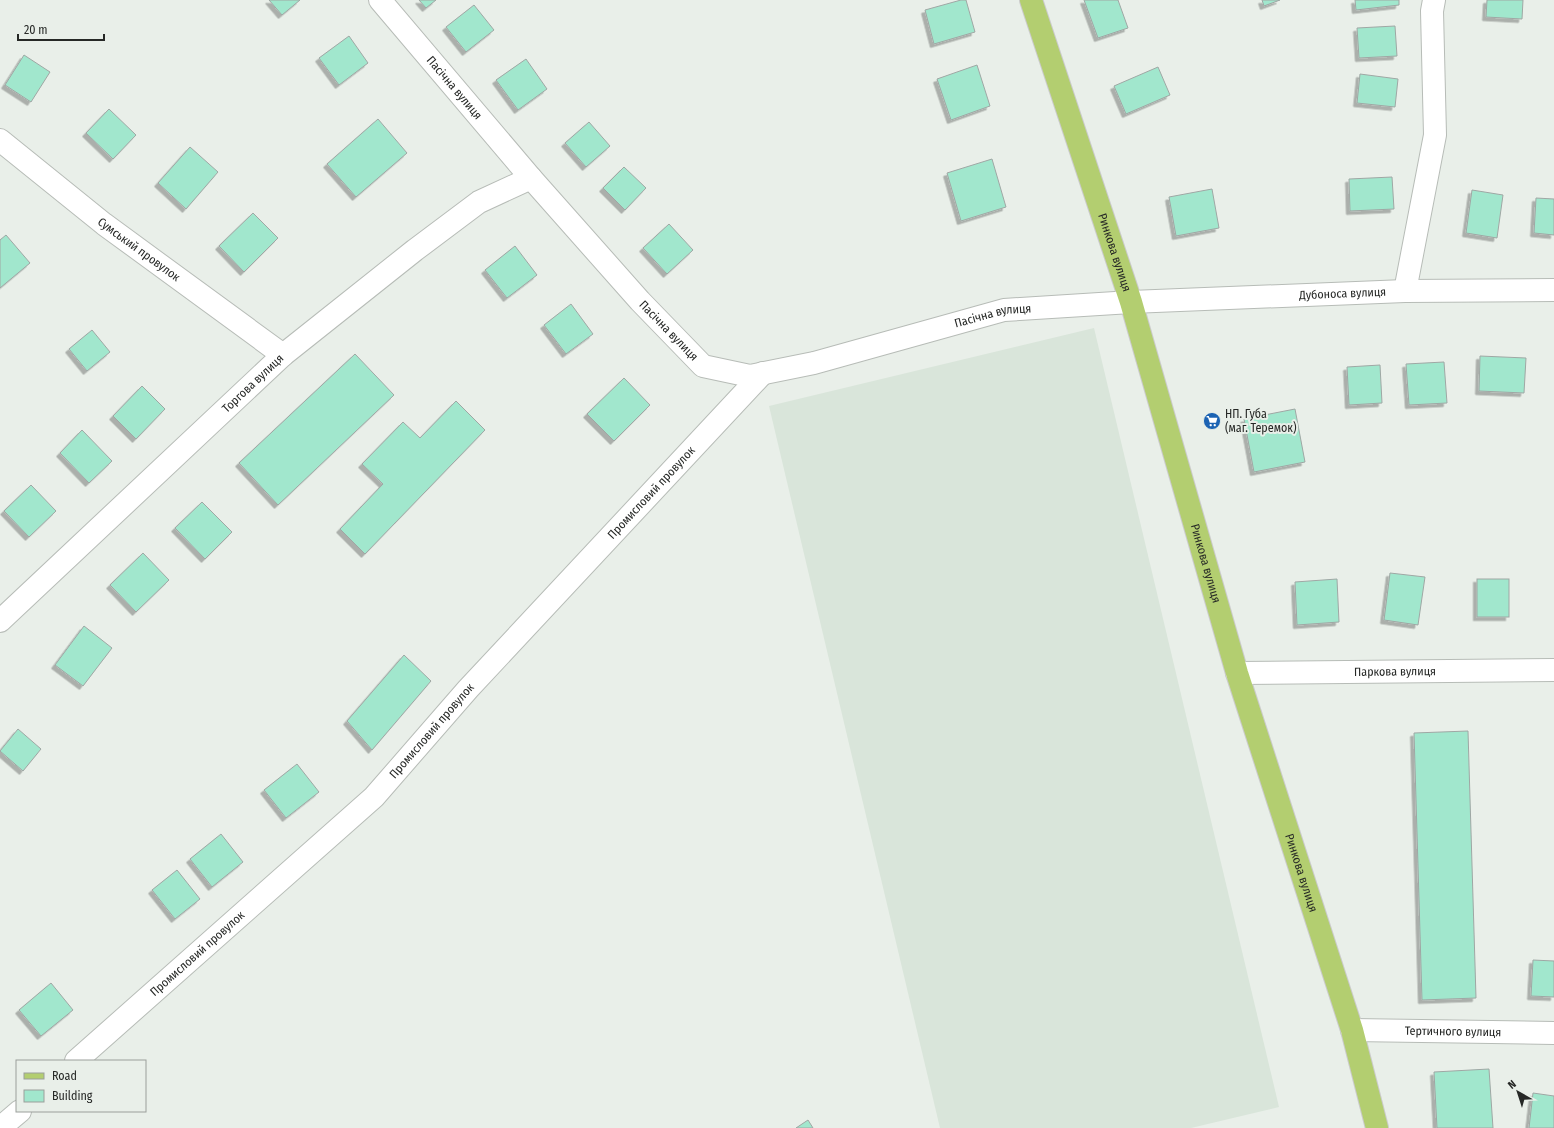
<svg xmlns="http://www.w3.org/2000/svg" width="1554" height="1128" font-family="'Fira Sans Condensed',sans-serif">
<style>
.built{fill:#d9e5da}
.building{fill:#a1e7cd;stroke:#9fa7a4;filter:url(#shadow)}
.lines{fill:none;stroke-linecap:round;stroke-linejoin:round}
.minor-casing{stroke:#b7bcb7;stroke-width:24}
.major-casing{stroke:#cbcbcb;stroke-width:24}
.minor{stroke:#fff;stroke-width:22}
.major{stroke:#b3ce70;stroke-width:22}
.labels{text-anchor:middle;stroke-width:4;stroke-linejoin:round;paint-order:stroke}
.street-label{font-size:12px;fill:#262826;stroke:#e9efe9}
.poi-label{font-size:12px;fill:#262826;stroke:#e9efe9;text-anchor:start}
</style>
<defs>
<filter id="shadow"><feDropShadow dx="-3.5" dy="3.5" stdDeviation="0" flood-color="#0004"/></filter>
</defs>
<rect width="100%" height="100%" fill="#e9efe9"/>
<!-- built -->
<path class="built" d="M1094,328L1279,1107L1191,1128H940L769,406Z"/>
<!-- building -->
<g class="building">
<path d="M269,0H300L282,15Z"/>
<path d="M419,0H436L426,8Z"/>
<path d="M961,0H966L975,32L934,44L925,10Z"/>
<path d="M1084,0H1118L1128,28L1098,38Z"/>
<path d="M1262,0H1280L1264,6Z"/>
<path d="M1355,0H1399V5L1356,10Z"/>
<path d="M1487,0H1523L1522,19L1486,17Z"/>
<path d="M474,5L494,30L466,52L446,27Z"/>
<path d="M1395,26L1397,56L1359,58L1357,28Z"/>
<path d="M349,36L368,63L339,85L319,58Z"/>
<path d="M24,55L50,72L31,102L5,85Z"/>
<path d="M526,59L547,89L518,110L496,80Z"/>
<path d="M977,65L990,106L951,120L937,79Z"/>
<path d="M1158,67L1170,95L1126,114L1114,86Z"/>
<path d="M1360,74L1398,79L1395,107L1357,103Z"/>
<path d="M109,109L136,135L113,159L86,133Z"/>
<path d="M378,119L407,153L356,197L327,164Z"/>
<path d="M589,122L610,146L586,167L565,143Z"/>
<path d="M190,147L218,172L186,209L158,183Z"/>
<path d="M992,159L1006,207L961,221L947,173Z"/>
<path d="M624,167L646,188L625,210L603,188Z"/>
<path d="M1392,177L1394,209L1350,211L1349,179Z"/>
<path d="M1212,189L1219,228L1176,236L1169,197Z"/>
<path d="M1472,190L1503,195L1497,238L1466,233Z"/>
<path d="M1536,198L1554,199V235L1534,233Z"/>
<path d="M253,213L278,238L244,272L219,246Z"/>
<path d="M669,224L693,250L667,274L643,248Z"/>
<path d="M6,235L30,263L0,288V240Z"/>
<path d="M515,246L537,275L507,298L485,270Z"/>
<path d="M571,304L593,334L566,354L544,325Z"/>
<path d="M92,330L110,352L87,371L69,349Z"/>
<path d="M355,354L394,395L278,505L239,463Z"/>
<path d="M1480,356L1526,358L1524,393L1479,391Z"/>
<path d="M1444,362L1447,403L1409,405L1406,364Z"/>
<path d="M1380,365L1382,403L1349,405L1347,367Z"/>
<path d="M624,378L650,405L614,441L587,414Z"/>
<path d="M142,386L165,409L136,439L113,416Z"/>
<path d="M456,401L485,430L365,554L340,529L383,484L362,464L403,422L420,438Z"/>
<path d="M1295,409L1305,462L1254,472L1244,419Z"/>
<path d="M82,430L112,461L89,483L60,453Z"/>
<path d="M31,485L56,511L29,537L4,511Z"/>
<path d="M202,502L232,532L205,559L175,528Z"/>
<path d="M143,553L169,580L136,612L110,585Z"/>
<path d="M1390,573L1425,577L1418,625L1384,620Z"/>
<path d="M1337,579L1339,622L1297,625L1295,582Z"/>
<rect x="1477" y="579" width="32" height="38"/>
<path d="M84,626L112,648L83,686L55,665Z"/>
<path d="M404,655L431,681L372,750L347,721Z"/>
<path d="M18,729L41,749L23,771L0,751Z"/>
<path d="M1468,731L1476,998L1422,1000L1414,733Z"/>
<path d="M297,764L319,792L286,818L264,790Z"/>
<path d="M221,834L243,862L212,887L190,859Z"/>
<path d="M177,870L200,899L175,919L152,890Z"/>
<path d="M1533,960L1554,961V997L1531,996Z"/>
<path d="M51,983L73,1010L41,1036L19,1010Z"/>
<path d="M1489,1069L1493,1128H1437L1434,1072Z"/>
<path d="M1533,1093L1554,1096V1128H1529Z"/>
<path d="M808,1120L813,1128H796Z"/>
</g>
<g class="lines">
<!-- minor casing -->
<g class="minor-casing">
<g id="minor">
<path id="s1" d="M380,0L531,178L640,301L703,366L750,376L814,363L1004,310L1131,302L1405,291L1554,290"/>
<path id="s2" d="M0,140L104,224L283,355"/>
<path d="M1405,291L1435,135L1432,11L1434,0"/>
<path id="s3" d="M0,621L283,355L415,250L479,202L531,178"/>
<path id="s4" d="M1237,673L1554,670"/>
<path id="s5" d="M1352,1030L1554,1033"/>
<path id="s6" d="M76,1061L374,797L468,689L763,373"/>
<path d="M0,1128L20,1111"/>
</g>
</g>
<!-- major casing -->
<g class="major-casing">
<g id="major">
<path id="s7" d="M1031,0L1131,302L1237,673L1352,1030L1377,1128"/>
</g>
</g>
<!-- minor -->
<use href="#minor" class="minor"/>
<!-- major -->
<use href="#major" class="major"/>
</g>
<!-- icons -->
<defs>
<g id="supermarket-disc" transform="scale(0.9)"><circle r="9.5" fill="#1c63b3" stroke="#e9efe9"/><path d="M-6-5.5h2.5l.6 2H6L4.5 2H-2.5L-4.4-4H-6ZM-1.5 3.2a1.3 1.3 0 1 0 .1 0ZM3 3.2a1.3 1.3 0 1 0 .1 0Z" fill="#fff"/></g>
</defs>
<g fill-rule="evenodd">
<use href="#supermarket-disc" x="1212" y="421"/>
</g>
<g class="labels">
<!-- street labels -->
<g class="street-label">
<text dy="4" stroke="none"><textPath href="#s1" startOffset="115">Пасічна вулиця</textPath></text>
<text dy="4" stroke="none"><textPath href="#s2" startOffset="177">Сумський провулок</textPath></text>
<text dy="4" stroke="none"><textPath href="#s7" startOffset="266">Ринкова вулиця</textPath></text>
<text dy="4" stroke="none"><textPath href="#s1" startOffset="1138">Дубоноса вулиця</textPath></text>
<text dy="4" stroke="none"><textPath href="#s1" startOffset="787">Пасічна вулиця</textPath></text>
<text dy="4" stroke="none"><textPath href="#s1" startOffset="439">Пасічна вулиця</textPath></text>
<text dy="4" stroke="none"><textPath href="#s3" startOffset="347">Торгова вулиця</textPath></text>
<text dy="4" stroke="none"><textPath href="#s6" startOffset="810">Промисловий провулок</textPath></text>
<text dy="4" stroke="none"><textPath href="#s7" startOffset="590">Ринкова вулиця</textPath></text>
<text dy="4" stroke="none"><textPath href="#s4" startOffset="158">Паркова вулиця</textPath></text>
<text dy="4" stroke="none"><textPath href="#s6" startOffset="486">Промисловий провулок</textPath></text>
<text dy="4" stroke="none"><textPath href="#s7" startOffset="914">Ринкова вулиця</textPath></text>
<text dy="4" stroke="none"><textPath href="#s6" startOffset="162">Промисловий провулок</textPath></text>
<text dy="4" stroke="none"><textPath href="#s5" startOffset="101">Тертичного вулиця</textPath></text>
</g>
<!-- poi labels -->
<g class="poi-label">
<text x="1225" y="418">НП. Губа<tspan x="1225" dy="14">(маг. Теремок)</tspan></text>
</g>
</g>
<!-- legend -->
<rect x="16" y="1060" width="130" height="52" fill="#e9efe9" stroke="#9b9f9b"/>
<rect x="24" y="1073" width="20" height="6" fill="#b3ce70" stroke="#9b9f9b"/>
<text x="52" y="1080" font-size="12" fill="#262826">Road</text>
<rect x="24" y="1090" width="20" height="12" fill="#a1e7cd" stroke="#9b9f9b"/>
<text x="52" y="1100" font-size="12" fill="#262826">Building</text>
<!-- north arrow -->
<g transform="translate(1518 1092) rotate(321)" stroke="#e9efe9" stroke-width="3" paint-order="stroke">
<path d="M0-3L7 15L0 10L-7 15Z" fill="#262826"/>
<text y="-6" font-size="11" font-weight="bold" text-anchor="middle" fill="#262826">N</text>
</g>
<!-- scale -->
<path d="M18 34v6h86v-6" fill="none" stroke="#262826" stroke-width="2"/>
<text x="24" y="34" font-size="12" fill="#262826" stroke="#e9efe9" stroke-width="3" paint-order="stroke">20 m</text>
</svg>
